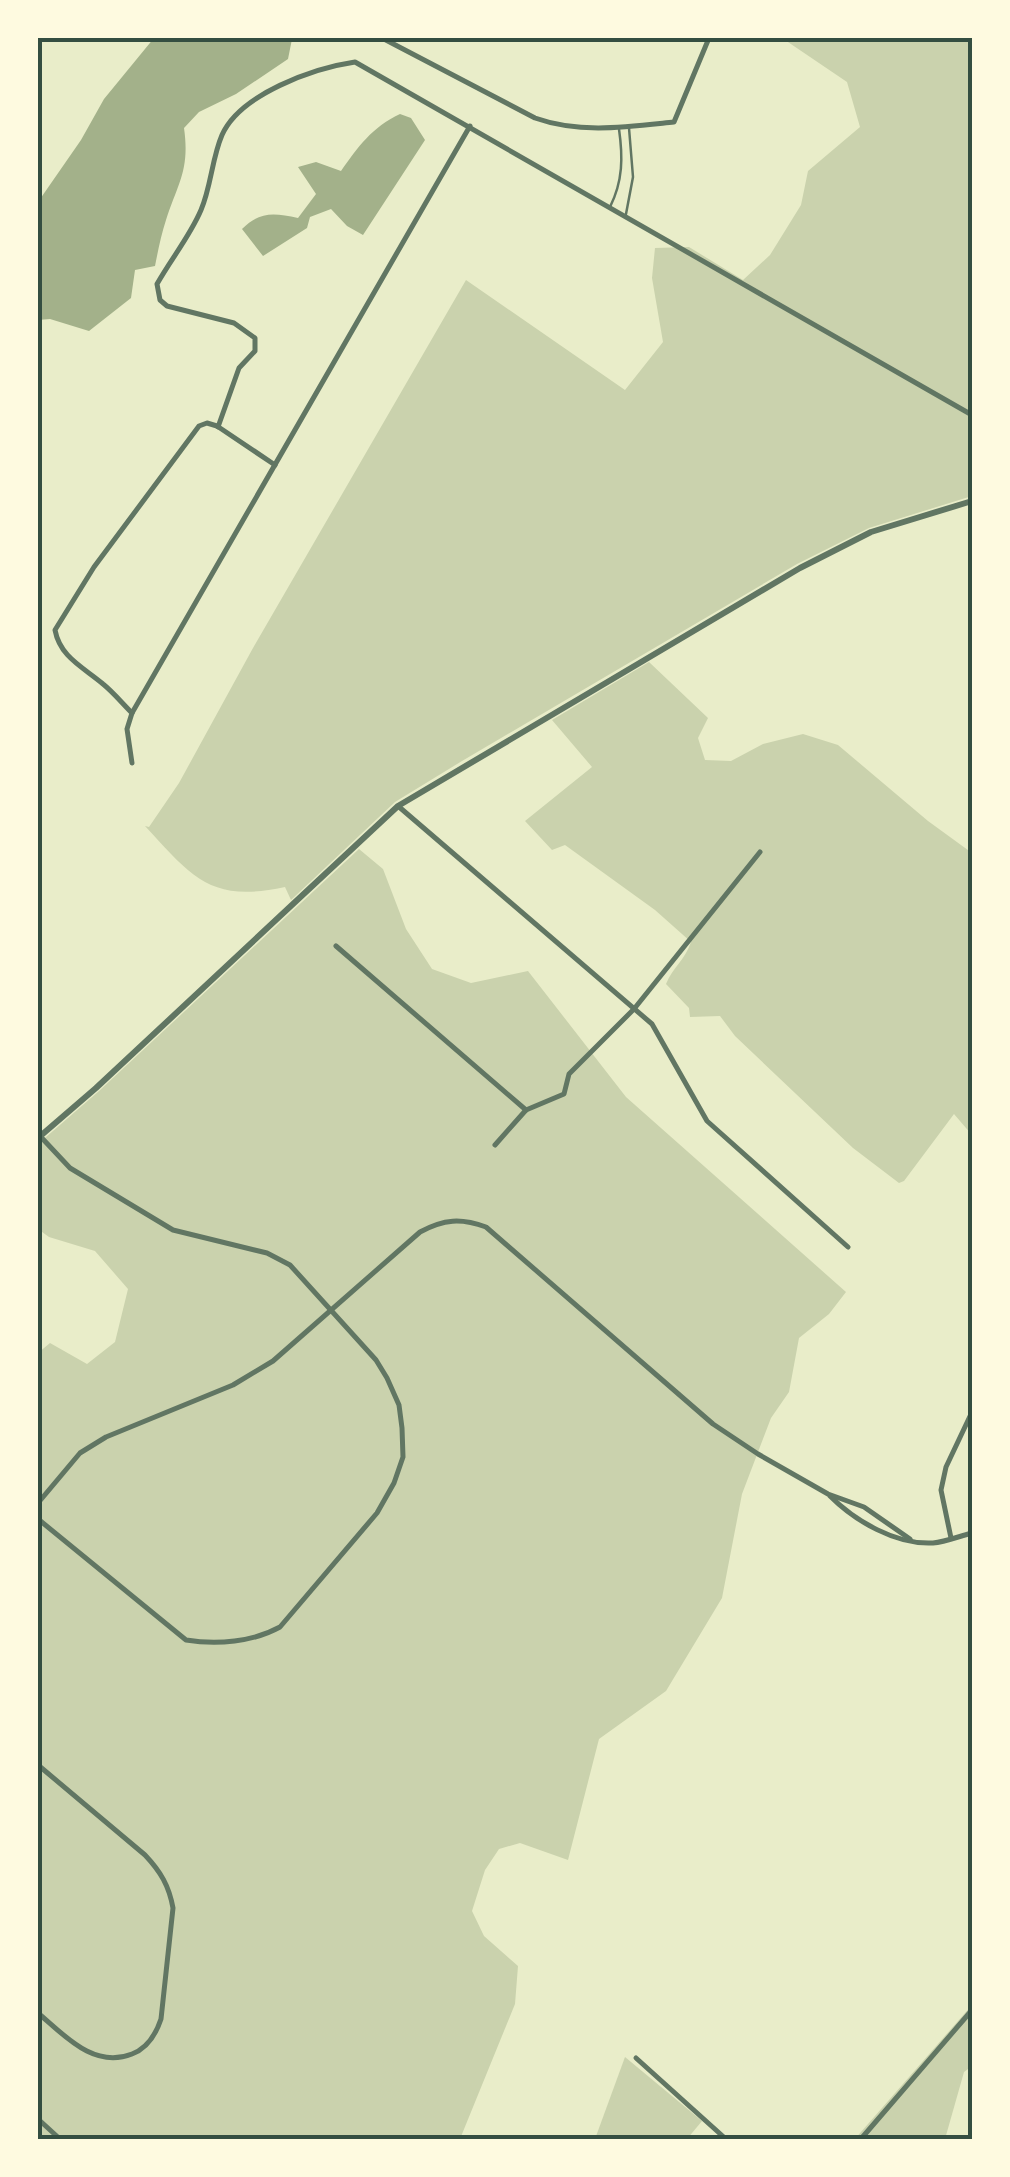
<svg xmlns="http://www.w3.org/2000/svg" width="1010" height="2177" font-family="'Work Sans',sans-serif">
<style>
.green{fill:#cad2ad}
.water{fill:#a3b18a}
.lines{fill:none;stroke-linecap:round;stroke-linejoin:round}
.service{stroke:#617663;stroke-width:2.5}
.minor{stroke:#617663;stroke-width:5}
.tertiary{stroke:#617663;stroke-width:6}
.neatline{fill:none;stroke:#344e41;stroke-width:4}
</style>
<rect width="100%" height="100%" fill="#e9edc9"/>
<!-- green -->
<g class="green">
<path d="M782,38H972V496L869,528L797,564L462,761L395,802L291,900L285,887C211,903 193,878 145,826L149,827L179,783L253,648L466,280L625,390L663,342L652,278L655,248L689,247L743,280L770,255L801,205L808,171L860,127L847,82Z"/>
<path d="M649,662L708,718L698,738L705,760L731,761L763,744L803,734L838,745L928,821L972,853V1135L954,1114L904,1181L899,1183L853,1148L735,1036L720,1016L690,1017L689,1008L666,984C673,967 685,960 691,942L655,910L565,845L552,850L525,821L592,767L552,720Z"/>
<path d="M359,849L383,869L406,929L432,969L471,983L528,971L626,1097L846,1292L829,1314L799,1338L789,1392L771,1418L742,1494L722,1598L666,1691L599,1739L568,1860L520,1843L499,1849L485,1870L472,1911L484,1936L518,1966L515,2004L460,2139H38V1353L50,1343L87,1364L115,1342L128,1289L95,1251L49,1237L38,1229V1144L99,1091Z"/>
<path d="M972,2005V2066L964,2072L945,2139L854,2140Z"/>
<path d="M625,2057L702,2121L687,2139H595Z"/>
</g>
<!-- water -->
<g class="water">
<path d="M154,38L292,39L288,59L236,94L199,112L184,128C190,170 178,183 166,220C161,235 158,251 155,266L135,270L131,298L89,331L50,319L38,320V202L81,140L104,99Z"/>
<path d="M400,114L411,118L425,140L363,235L347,226L331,209L310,217L307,228L263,256L242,229C260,211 274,213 298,218L316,194L298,167L316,162L341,171C358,147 372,127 400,114Z"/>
</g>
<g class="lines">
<!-- service -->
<g class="service">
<path d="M610,207C623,181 623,157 619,129"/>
<path d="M626,214L633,177L629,128"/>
</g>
<!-- minor -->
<g class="minor">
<path d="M382,38L535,118C580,134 627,127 674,122L709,38"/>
<path d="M218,427L239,368L255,351V338L234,323L167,306L160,300L157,284C171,259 190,236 201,210C211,187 212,158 222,135C240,94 314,68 355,62L972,415"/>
<path d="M132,713C122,703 113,692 103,684C83,667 60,657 55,630L94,567L199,426L207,423L217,426L275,465"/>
<path d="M132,763L127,729L132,713L470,126"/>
<path d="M398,806L652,1024L707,1121L848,1247"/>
<path d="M336,946L526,1110"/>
<path d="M495,1145L526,1110L564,1094L569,1074L634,1009L760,852"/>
<path d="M830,1496C855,1521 896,1545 933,1543C945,1542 960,1536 972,1533"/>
<path d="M38,1503L80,1453L106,1437L233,1385L273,1361L420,1232C444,1219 461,1218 486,1227L713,1424L758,1454L828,1494L864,1507L910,1539"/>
<path d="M38,1519L186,1640C217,1645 253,1642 280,1627L377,1513L394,1483L403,1457L402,1428L399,1405L387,1378L376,1360L290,1265L267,1253L173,1230L70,1168L40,1136"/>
<path d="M951,1538L941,1490L946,1467L972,1412"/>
<path d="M38,1765L145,1855C161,1872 169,1886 173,1908L161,2019C156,2034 148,2048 132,2054C94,2069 65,2036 38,2013"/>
<path d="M636,2058L727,2140"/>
<path d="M38,2119L61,2140"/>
<path d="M860,2140L972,2010"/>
</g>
<!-- tertiary -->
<path class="tertiary" d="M38,1138L96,1088L398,806L800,568L871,532L972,501"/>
</g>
<!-- border -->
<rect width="1010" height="2177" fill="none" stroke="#fefae0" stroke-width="80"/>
<rect x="40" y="40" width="930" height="2097" class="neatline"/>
</svg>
